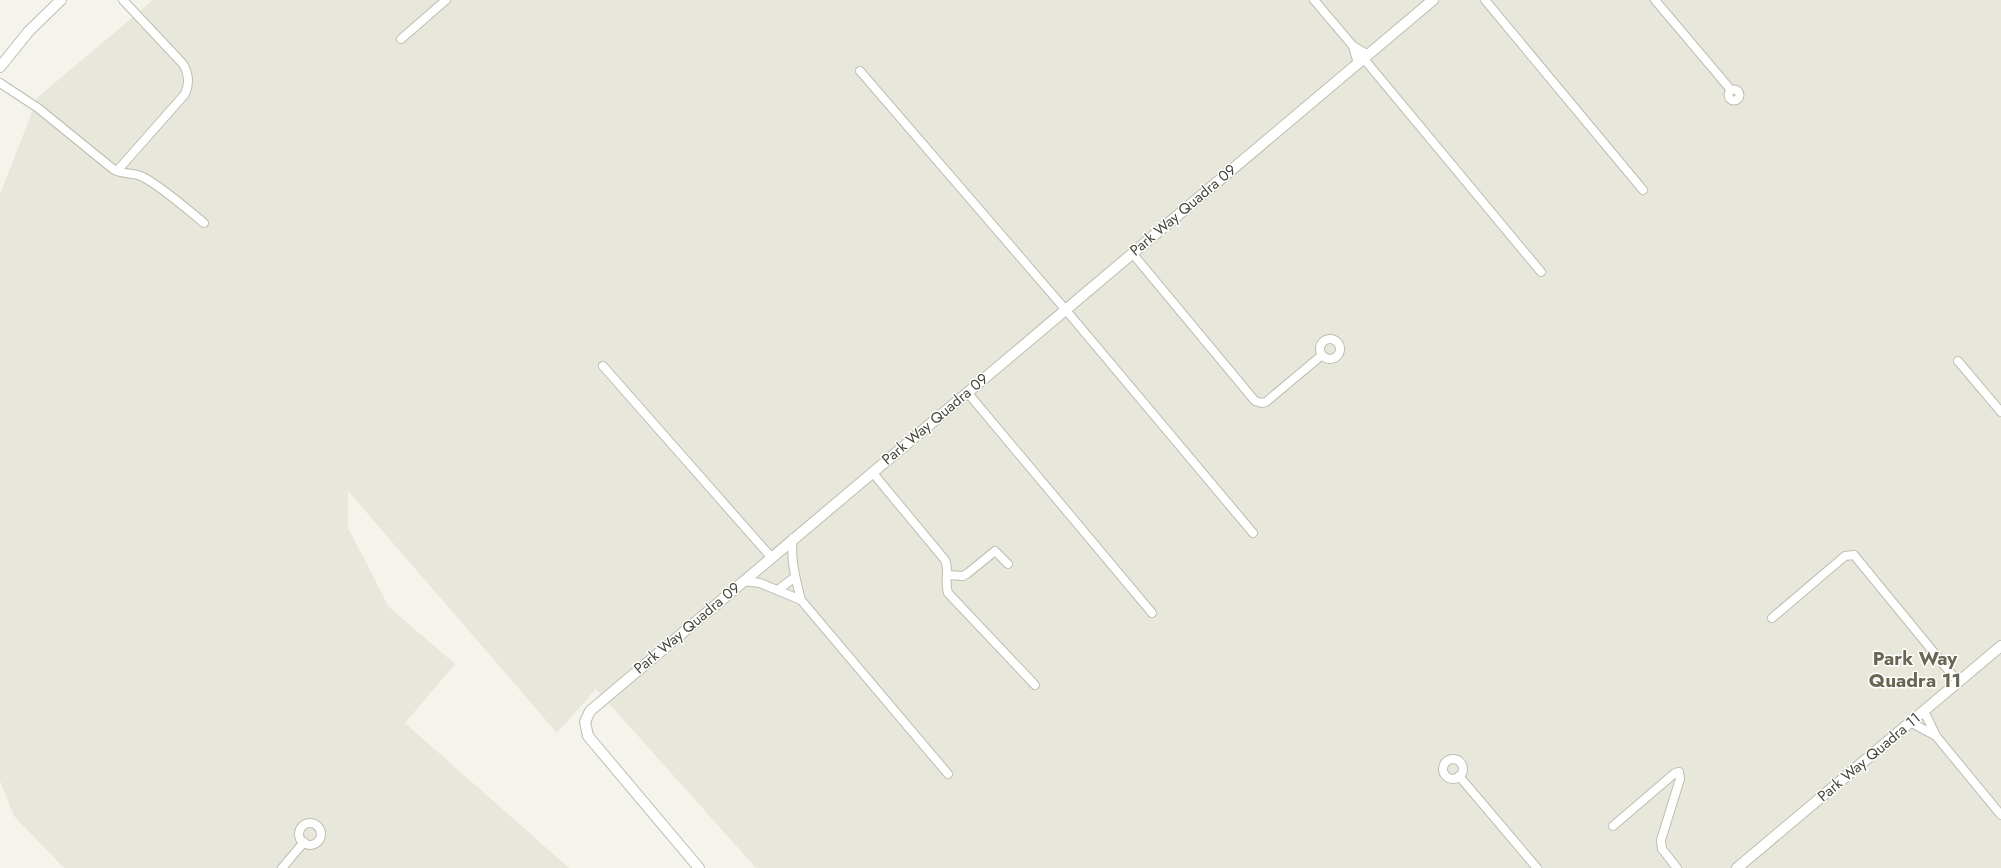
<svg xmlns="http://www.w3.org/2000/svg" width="2001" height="868" font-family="Jost,sans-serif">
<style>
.residential{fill:#e8e7db}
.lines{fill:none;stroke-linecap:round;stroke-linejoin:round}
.minor-casing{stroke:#bfbdb0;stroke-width:10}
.tertiary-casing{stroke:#bfbdb0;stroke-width:12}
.minor{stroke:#fff;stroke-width:8}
.tertiary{stroke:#fff;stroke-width:10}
.labels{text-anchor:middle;stroke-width:3;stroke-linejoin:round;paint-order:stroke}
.street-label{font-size:15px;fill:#48463b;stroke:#fff}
.district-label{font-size:19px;font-weight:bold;fill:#6a6653;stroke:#fff}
</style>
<rect width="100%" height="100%" fill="#f4f4ec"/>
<!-- residential -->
<path class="residential" d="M153,0H2001V868H756L596,689L557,733L348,491V528L389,607L455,664L405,723L569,868H64L14,816L0,781V194L38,97Z"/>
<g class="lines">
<!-- minor casing -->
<g class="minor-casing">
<g id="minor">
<path d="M1314,0L1353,46L1368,55"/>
<path d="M1485,0L1643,190"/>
<path d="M1655,0L1731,90"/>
<path d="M401,39L446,0"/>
<path d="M1353,46L1358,64"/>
<path d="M1364,59L1541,272"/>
<path d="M860,71L1065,309L1253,533"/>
<path d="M0,83L38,108L113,169C122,175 134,172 143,177C162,187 187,209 204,223"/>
<circle cx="1734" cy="95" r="5.5"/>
<path d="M117,171L185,94C190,83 189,74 183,64L123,0"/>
<path d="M1132,253L1255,401L1262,403L1266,402L1322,355"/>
<circle cx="1330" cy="349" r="10"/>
<path d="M1958,361L2001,412"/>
<path d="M603,366L771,557"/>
<path d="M967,392L1152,613"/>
<path d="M872,472L945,560C950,571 944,582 948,593L1035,685"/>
<path d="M793,538C790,559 796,580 801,600"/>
<path d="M947,575L963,576L968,573L995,551L1008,564"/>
<path d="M743,581L760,583L801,600L948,774"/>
<path d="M779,589L795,577"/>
<path d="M1772,618L1845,556L1854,555L1958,682"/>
<path d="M1924,711L1936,736L2001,815"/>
<path d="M1910,722L1936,736"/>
<circle cx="1453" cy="769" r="10"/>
<path d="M1459,776L1537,868"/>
<circle cx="310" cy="834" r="11"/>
<path d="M1613,826L1675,773L1679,772L1680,779L1661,840L1662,849L1677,868"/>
<path d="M282,868L304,842"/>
</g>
</g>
<!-- tertiary casing -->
<g class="tertiary-casing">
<g id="tertiary">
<path d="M0,67L29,31L61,0"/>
<path d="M699,868L588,736L585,722L590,711L1433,0"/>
<path d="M1737,868L2001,646"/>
</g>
</g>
<!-- minor -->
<use href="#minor" class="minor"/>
<!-- tertiary -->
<use href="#tertiary" class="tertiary"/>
</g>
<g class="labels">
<!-- street labels -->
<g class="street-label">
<text transform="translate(1183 210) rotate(-40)" y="5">Park Way Quadra 09</text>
<text transform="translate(935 419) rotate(-40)" y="5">Park Way Quadra 09</text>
<text transform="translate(687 628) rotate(-40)" y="5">Park Way Quadra 09</text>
<text transform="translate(1869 757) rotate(-40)" y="5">Park Way Quadra 11</text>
</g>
<!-- district labels -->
<g class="district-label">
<text x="1915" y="665">Park Way<tspan x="1915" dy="22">Quadra 11</tspan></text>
</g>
</g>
</svg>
